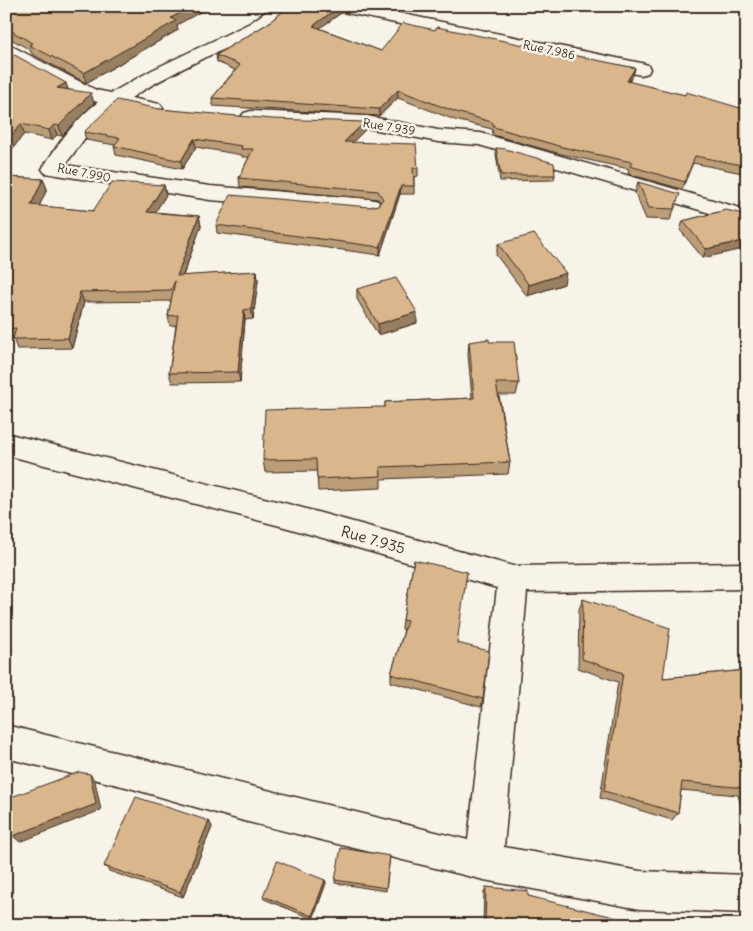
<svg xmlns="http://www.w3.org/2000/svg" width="753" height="931" font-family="Delius,sans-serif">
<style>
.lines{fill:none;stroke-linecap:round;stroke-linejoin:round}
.street-casing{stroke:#3b2a1e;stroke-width:3}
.street{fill:#f7f3e8;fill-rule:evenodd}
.wall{fill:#bb9d78;stroke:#3b2a1e}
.shaded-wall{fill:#997f62;stroke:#3b2a1e}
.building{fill:#dab68c;stroke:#3b2a1e}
.labels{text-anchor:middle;stroke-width:5;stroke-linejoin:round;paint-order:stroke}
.far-street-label{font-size:12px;fill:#3b2a1e;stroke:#f7f3e8}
.street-label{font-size:15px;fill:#3b2a1e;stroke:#f7f3e8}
</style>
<rect width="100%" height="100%" fill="#f7f3e8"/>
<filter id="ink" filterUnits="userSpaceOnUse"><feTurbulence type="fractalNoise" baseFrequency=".02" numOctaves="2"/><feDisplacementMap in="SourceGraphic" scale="10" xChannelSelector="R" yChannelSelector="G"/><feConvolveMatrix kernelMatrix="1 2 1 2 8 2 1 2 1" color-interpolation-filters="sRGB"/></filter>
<g filter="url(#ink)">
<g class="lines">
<!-- street casing -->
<g class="street-casing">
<g id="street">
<path d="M274,6H293C276,32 236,44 208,56C182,69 155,82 131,98L160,104L163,108L160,112L153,114L117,106L90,131L65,165L210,186L370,199L378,201L381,206L378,211L370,213L210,200L45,173L42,169C58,144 74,120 98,102L83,99L6,56V43L96,90L111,93L152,70L250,23Z"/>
<path d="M330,6H364L641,63L648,65L650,69L648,73L641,75L338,11L332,10Z"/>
<path d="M251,111L367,116L438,130L481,133L747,210V224L479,145L438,142L367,128L244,121L241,117L244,113Z"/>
<path d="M6,433L288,504L513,566L747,563V589L527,592L504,847L640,871L747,875V913L640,909L484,880L244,821L126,787L6,758V725L468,840L497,588L288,528L6,455Z"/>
</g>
</g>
<!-- street -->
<use href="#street" class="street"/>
</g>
<!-- wall -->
<g class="wall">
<path d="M6,6L177,25L178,30L86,83L32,54L30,50L6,36Z"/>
<path d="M340,6L341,13L319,28L381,51L435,30L635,68L633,75L629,82L747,110V174L693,163L682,189L628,174L629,169L561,154L493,135L492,129L455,120L398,98L379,116L213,106L212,98L235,70L217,62L216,55L267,24L286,9Z"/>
<path d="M6,53L68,89L94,103L62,136L57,135L52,140L24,134L6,157Z"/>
<path d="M159,109L365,130L352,143L418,168V176L414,177V194H400L380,255L217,233L216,225L370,207L378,205L380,202L378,199L240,187L239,178L249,157H242V155L196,147L182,169L116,155L114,146L115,145L86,140L84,132Z"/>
<path d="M496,148L555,175L554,180L500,181L496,154Z"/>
<path d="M6,177L43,179L47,189L39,206L93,211L164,185L166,195L155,212L199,216L201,226L183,276L257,271L258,281L253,319L245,320L240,382L172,383L169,373L176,325L170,326L168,316L171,301L84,302L72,348L17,349L13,338L6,339Z"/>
<path d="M638,182L676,205L670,220L646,219L635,193Z"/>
<path d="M747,191V208L740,206Z"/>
<path d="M726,210L703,258L680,230L683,221Z"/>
<path d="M498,244L564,284L527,296L496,255Z"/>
<path d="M357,289L417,323L378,335L357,299Z"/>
<path d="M469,342H489L519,383L516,395H499L510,462L508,474L381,479V488L318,491L317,471L265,472L263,460L385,407V402L472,398L468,354Z"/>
<path d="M414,560L457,643L483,699L481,707L391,682V674L404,630L402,629L403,620Z"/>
<path d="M583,599L663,678L747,670V829L738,795L681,790L678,813L672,820L600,798L618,682L578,668L579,609Z"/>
<path d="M209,821L212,827L183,897L109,871L104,866Z"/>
<path d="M390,856L386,891L335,883V880Z"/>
<path d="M325,880L326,883L313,919L264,899L263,896Z"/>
<path d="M486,887L528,896L630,925H483L484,892Z"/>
</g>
<!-- shaded-wall -->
<g class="shaded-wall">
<path d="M193,6H211L177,25L178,30L86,83L84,73L171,18Z"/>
<path d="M340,6L341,13L313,33V26Z"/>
<path d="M635,68L633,75L625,88L627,81Z"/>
<path d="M66,83L69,93L57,88Z"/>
<path d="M398,90V98L379,116V109Z"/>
<path d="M91,93L94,103L62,136L59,126Z"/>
<path d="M365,122V130L344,151V142Z"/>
<path d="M21,124L24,134L6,157V142Z"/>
<path d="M54,125L57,135L52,140L49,130Z"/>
<path d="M194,139L196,147L182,169L181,161Z"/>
<path d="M43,179L47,189L35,215L31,205Z"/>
<path d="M164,185L166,195L149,222L147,212Z"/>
<path d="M401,186L400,194L380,255V247Z"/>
<path d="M199,216L201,226L179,286L177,276Z"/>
<path d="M747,240V248L703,258L706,249Z"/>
<path d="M257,271L258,281L253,319L251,309Z"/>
<path d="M566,273L564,284L527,296L529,285Z"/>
<path d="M80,292L84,302L72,348L68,338Z"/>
<path d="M244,310L245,320L240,382L238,372Z"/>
<path d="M417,312V323L378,335V324Z"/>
<path d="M90,774L95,781L101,810L20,842L13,836Z"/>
<path d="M10,817L17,823L6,833V820Z"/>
<path d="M209,821L212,827L183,897L180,892Z"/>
<path d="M325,880L326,883L313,919L312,916Z"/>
</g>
<!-- building -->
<g class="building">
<path d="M6,6H193L171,18L176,21L84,73L29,45L32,43L6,28Z"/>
<path d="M288,6H340L313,26L381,51L403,23L435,30L437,27L635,68L627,81L685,95L686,92L747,110V166L695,156L685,182L630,166L632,162L562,147L494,127L492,122L456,112L398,90L379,109L212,98L240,65L216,55L267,24L286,9Z"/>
<path d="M9,52L66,83L57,88L91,93L59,126L54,125L49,130L21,124L6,142V53Z"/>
<path d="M117,100L159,109L272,119L365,122L344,142L416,144L418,168H413L414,186H401L380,247L216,225L230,195L370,207L378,205L383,199L378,191L239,178L253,149H241L242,146L194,139L181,161L114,146L120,138L84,132Z"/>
<path d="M496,148L505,149L554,163L555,175H501Z"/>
<path d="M6,177L43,179L31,205L93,211L112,182L164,185L147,212L199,216L177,276L257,271L251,309L244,310L238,372L169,373L178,315L168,316L175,281L171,290L80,292L68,338L13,339L16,328L6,329Z"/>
<path d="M638,182L680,194L674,209L649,208Z"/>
<path d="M747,191V198L743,197Z"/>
<path d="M726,210L747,215V240L706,249L683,221Z"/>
<path d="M534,234L566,273L529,285L498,244Z"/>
<path d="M396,278L417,312L378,324L357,289Z"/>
<path d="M489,339V342H514L519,383H496L510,462L380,467L381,476L317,479L316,459L263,460L265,410L385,407V402L474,398L469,342Z"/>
<path d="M414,560L467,572L457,643L489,651L483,699L391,674L407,621L403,620Z"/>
<path d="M583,599L670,628L663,678L747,670V791L746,788L682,782L678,813L604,791L623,673L582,659Z"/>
<path d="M79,772L90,774L96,804L13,836L10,817L6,820V799Z"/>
<path d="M136,797L209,821L180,892L104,866Z"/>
<path d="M341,848L390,856L386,888L335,880Z"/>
<path d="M277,861L325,880L312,916L263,896Z"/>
<path d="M486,887L528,891V896L630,921V925H485Z"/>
</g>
</g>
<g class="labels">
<!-- far-street labels -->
<g class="far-street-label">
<text transform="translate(549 50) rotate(12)" y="4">Rue 7.986</text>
<text transform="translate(389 127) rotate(9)" y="4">Rue 7.939</text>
<text transform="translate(84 173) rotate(11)" y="4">Rue 7.990</text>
</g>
<!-- street labels -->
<g class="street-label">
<text transform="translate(373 540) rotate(16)" y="5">Rue 7.935</text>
</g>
</g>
<!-- margin -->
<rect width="753" height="931" fill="none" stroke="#f7f3e8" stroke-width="25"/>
<rect x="12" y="12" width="728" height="906" fill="none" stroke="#3b2a1e" stroke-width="2" filter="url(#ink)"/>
</svg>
